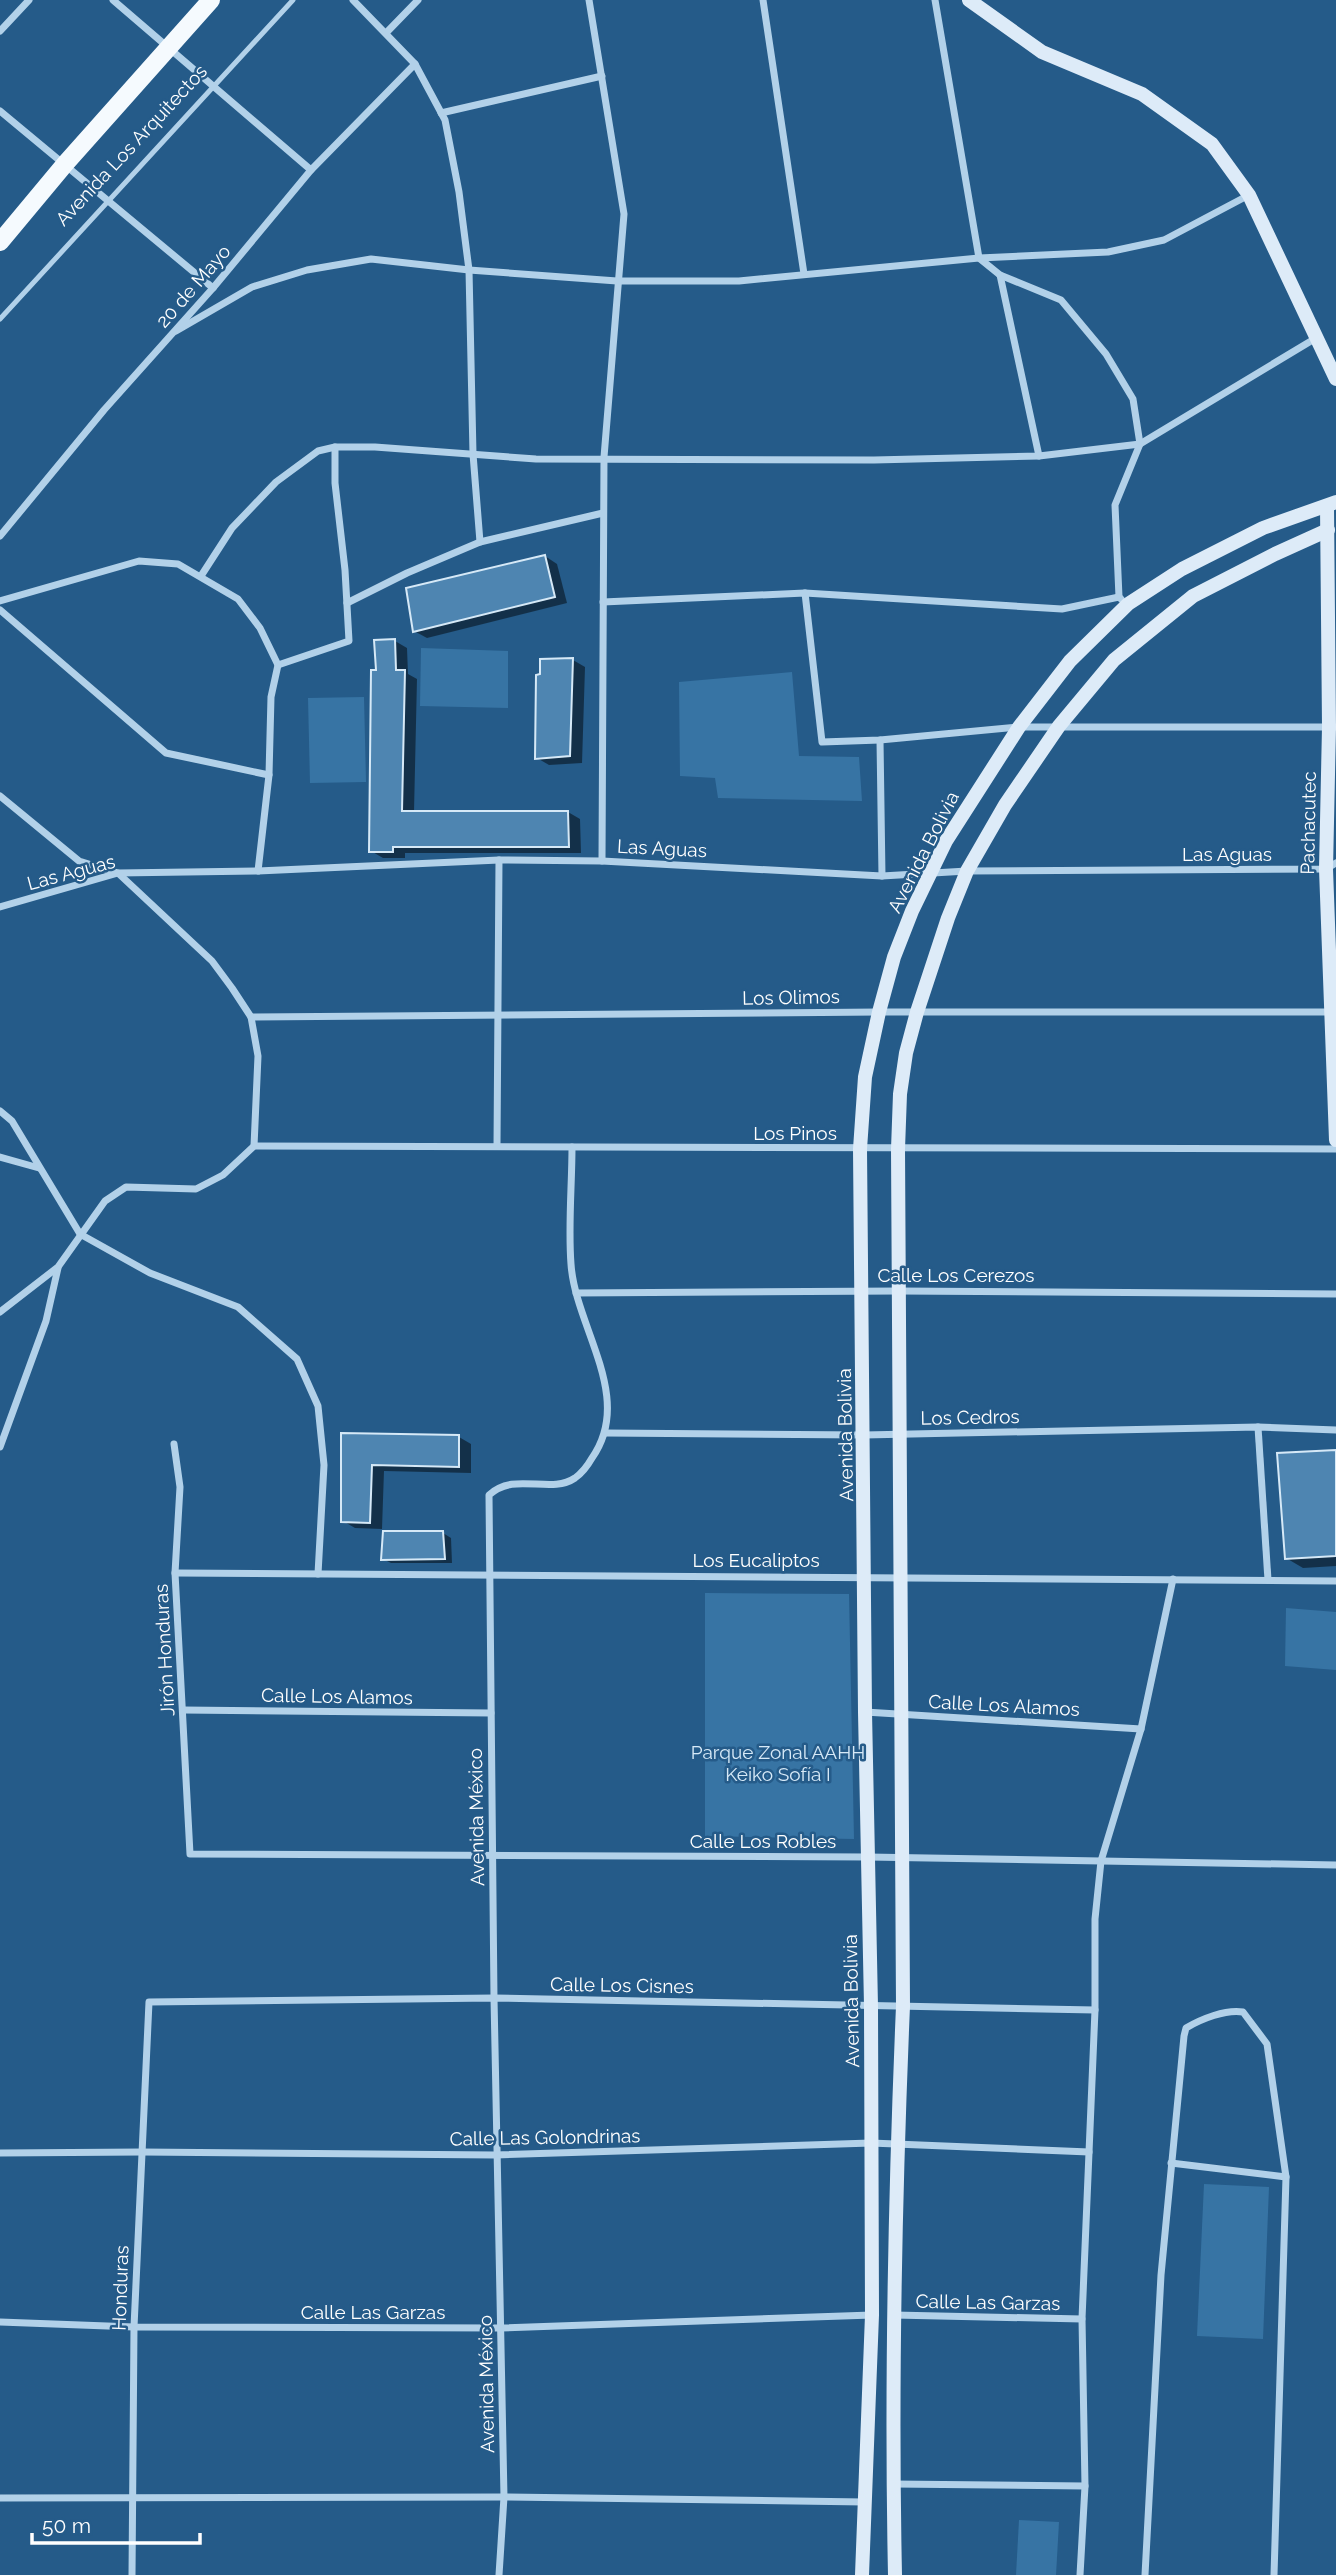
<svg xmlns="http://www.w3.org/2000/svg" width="1336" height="2575" font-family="Raleway,sans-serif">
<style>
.green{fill:#3774a4}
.shadow{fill:#0007}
.building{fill:#4e85b1;stroke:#d6e9f7;stroke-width:2}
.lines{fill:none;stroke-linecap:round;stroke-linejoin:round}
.lane{stroke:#b2d1e9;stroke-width:5}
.street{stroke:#b2d1e9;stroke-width:7}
.secondary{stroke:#ddebf8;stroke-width:14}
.primary{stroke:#f5fafe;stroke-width:18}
.labels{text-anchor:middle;stroke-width:5;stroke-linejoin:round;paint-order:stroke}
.street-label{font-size:19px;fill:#fff;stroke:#255b89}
.park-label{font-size:19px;fill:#d6e9f7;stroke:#255b89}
</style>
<rect width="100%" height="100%" fill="#255b89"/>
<!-- green -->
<g class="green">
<path d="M421,648L508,651V708L420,706Z"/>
<path d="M792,672L799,756L859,757L862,801L718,798L715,778L680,776L679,682Z"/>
<path d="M364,697L366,782L310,783L308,698Z"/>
<path d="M705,1593L849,1594L854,1839L705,1836Z"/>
<path d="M1286,1608L1336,1612V1670L1285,1666Z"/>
<path d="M1204,2184L1269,2187L1263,2339L1197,2336Z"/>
<path d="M1019,2520L1059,2522L1056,2575H1016Z"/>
</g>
<!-- shadow -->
<g class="shadow">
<path d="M545,556L557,564L567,603L427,638L414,631Z"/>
<path d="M395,641L407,648L408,674L417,679L414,812H568L580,819L581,853H405V858H383L371,851L377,672Z"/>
<path d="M573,660L585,667L582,763L549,765L537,758Z"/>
<path d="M343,1435L459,1437L471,1444V1473L384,1471L382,1529L355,1528L343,1521Z"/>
<path d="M1336,1451V1566L1303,1568L1286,1558Z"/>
<path d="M443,1533L451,1538L452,1563H391L383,1559Z"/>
</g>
<!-- building -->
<g class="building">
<path d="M545,555L555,597L413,632L406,588Z"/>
<path d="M395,639L396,670H405L402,811H568L569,847H393V852H369L371,670H376L374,640Z"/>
<path d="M573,658L570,756L535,759L536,675L540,674V659Z"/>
<path d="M341,1433L459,1435V1467L372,1465L370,1523L341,1522Z"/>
<path d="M1336,1450V1556L1285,1559L1277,1453Z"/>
<path d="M383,1531H443L445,1559L381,1560Z"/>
</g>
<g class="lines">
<!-- lane -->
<path class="lane" d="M0,319L293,0"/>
<!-- street -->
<g class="street">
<path d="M113,0L311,170"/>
<path d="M353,0L415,64L445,120L459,192L469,270L473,454L480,542"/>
<path d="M589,0L624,214L604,457L602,861"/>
<path d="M763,0L804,274"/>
<path d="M935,0L979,258L1000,275L1061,300L1106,354L1133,399L1140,444L1115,505L1119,597"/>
<path d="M0,31L29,0"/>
<path d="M386,33L418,0"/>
<path d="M0,111L213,288"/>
<path d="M441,113L602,76"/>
<path d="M1000,275L1039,456"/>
<path d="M176,331L252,287L307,270L371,259L469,270L617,281H739L979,258L1108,252L1164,240L1249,195"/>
<path d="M0,536L104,410L213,288L311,170L415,64"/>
<path d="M201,576L232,528L276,482L318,451L335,447H375L536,459L874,460L1039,456L1140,444L1316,338"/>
<path d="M805,593L822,742L880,740L1019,727H1336"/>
<path d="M0,601L139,561L178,564L238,599L260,628L278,665L271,697L269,775L258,871"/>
<path d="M603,602L805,593L1062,609L1119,597L1121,599"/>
<path d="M347,603L407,573L480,542L603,513"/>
<path d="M0,610L166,753L269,775"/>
<path d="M278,665L349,641L345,570L335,483V447"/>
<path d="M880,740L882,876"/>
<path d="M0,796L79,861L118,873L212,961L232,988L251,1017L258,1056L254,1146L223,1175L196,1189L126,1187L105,1201L58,1267L0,1312"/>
<path d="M0,907L118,873L258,871L499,860L602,861L882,876L967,871L1326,869L1336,863"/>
<path d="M251,1017L879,1012H1331"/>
<path d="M0,1111L12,1121L80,1234L150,1273L238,1307L297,1359L318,1406L324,1465L318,1574"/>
<path d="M254,1146L1336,1149"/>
<path d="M497,1146L499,860"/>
<path d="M0,1157L39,1168"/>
<path d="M576,1293L899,1291L1336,1294"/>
<path d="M1258,1427L1268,1580"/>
<path d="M605,1433L864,1435L1258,1427L1336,1430"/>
<path d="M174,1444L180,1487L175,1573L190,1854L868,1857L1336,1865"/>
<path d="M0,1447L46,1321L58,1268"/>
<path d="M175,1573L1336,1581"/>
<path d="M183,1710L491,1713"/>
<path d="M865,1712L1141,1729"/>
<path d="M0,2153L142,2152L496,2155L871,2143L1089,2152"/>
<path d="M1171,2163L1286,2177"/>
<path d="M894,2315L1082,2319"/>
<path d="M0,2322L134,2327L501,2328L872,2315"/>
<path d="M893,2484L1085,2486"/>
<path d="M0,2498L504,2497L864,2502"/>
<path d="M132,2575L134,2327L149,2002L494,1998L1095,2010"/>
<path d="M499,2575L504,2497L494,1998L489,1495C515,1471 550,1495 575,1478C582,1473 588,1465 592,1458C635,1397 575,1327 571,1264C568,1226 572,1185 572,1147"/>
<path d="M1080,2575L1085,2486L1082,2319L1095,2010V1919L1101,1861L1141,1729L1173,1579"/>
<path d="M1145,2575L1161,2275L1184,2036L1186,2028C1201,2019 1226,2009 1243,2012L1267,2044L1286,2177L1274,2575"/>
</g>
<!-- secondary -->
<g class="secondary">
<path d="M969,0L1042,52L1142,94L1212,144L1249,195L1336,379"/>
<path d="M1327,506L1329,727L1326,869L1336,1140"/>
<path d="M862,2575L872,2315L871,2006L865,1712L860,1149L865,1077L879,1012L894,957L912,911L946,841L1019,727L1070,661L1128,604L1182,569L1263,528L1336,502"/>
<path d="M895,2575C891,2385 895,2196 903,2006L898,1149L900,1094L906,1053L917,1012L948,918L967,871L1005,805L1059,726L1114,660L1193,596L1275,554L1328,530"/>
</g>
<!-- primary -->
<path class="primary" d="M0,242L65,164L211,0"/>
</g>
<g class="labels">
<!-- street labels -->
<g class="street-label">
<text transform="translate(131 145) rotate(-47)" y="7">Avenida Los Arquitectos</text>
<text transform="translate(193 286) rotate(-49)" y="7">20 de Mayo</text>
<text transform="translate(1308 823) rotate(-89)" y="7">Pachacutec</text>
<text transform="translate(662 848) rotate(3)" y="7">Las Aguas</text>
<text transform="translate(923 852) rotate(-63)" y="7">Avenida Bolivia</text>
<text x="1227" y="861">Las Aguas</text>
<text transform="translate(71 872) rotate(-15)" y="7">Las Aguas</text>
<text transform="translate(791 997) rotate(-1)" y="7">Los Olimos</text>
<text x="795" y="1140">Los Pinos</text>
<text x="956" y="1282">Calle Los Cerezos</text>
<text transform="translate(970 1417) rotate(-1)" y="7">Los Cedros</text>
<text transform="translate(845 1435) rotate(-91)" y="7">Avenida Bolivia</text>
<text x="756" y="1567">Los Eucaliptos</text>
<text transform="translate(164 1650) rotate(-93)" y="7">Jirón Honduras</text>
<text transform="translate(337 1696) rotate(1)" y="7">Calle Los Alamos</text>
<text transform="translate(1004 1705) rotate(3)" y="7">Calle Los Alamos</text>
<text transform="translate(476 1817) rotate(-91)" y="7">Avenida México</text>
<text x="763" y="1848">Calle Los Robles</text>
<text transform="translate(622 1985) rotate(1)" y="7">Calle Los Cisnes</text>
<text transform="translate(851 2001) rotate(-91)" y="7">Avenida Bolivia</text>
<text transform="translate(545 2137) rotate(-1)" y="7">Calle Las Golondrinas</text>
<text transform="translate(120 2288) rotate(-88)" y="7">Honduras</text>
<text transform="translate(988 2302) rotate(1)" y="7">Calle Las Garzas</text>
<text x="373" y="2319">Calle Las Garzas</text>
<text transform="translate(486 2384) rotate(-91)" y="7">Avenida México</text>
</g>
<!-- park labels -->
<g class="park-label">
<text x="778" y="1759">Parque Zonal AAHH<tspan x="778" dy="22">Keiko Sofía I</tspan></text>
</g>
</g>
<!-- scale -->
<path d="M32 2533v10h168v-10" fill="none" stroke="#ffffff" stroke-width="3.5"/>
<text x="42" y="2533" font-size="21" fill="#ffffff" stroke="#255b89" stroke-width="5" paint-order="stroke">50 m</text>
</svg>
